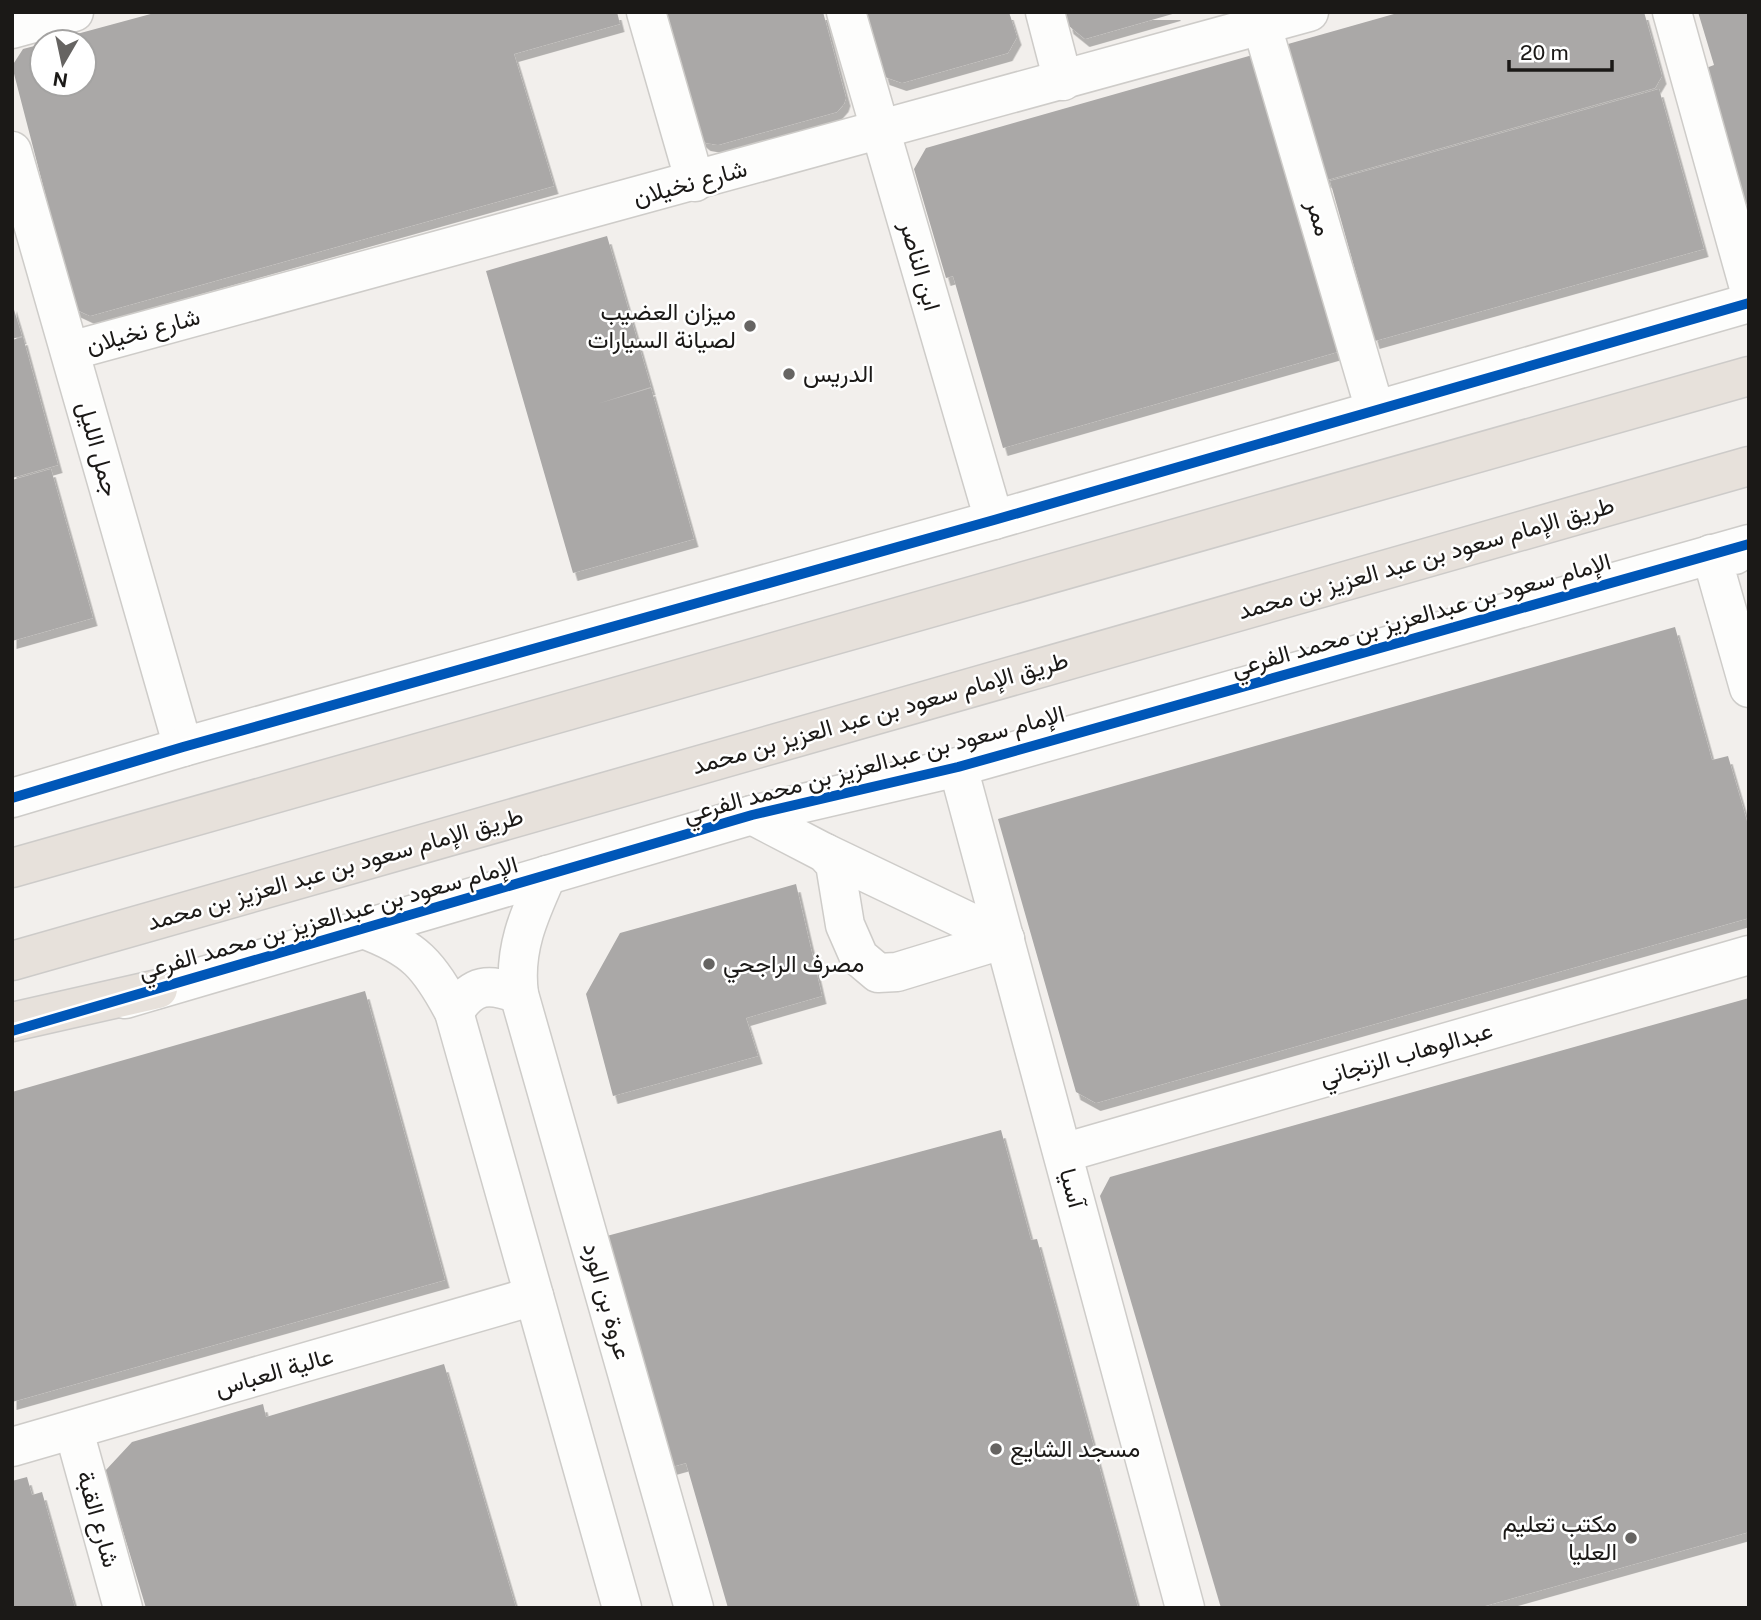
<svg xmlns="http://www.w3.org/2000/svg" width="1761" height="1620" font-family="'Public Sans',Vazirmatn,sans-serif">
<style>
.building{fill:#aaa8a7;filter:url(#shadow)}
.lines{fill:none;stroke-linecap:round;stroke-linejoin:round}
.minor-casing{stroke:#ceccc9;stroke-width:41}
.major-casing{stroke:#cdcbc9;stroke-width:41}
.minor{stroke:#fdfdfc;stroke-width:38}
.major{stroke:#e7e1db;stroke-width:38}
.cycleway-casing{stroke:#fff;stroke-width:15}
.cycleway{stroke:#0057b8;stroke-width:10}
.poi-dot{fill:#666462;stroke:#fff;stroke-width:2.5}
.labels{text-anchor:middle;stroke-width:5;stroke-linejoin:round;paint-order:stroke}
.street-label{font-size:24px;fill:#1b1917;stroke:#fff}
.poi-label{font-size:24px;fill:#1b1917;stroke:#fff;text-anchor:start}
</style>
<defs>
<filter id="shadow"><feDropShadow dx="4.5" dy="8" stdDeviation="0" flood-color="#0004"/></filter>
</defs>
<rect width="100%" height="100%" fill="#f2efec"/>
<!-- building -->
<g class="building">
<path d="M158,12H617L620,24L514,54L554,186L90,316L75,309L12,66L23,49L42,44V84H84V42L51,41Z"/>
<path d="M665,12H823L846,98L844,104L837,112L718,145L706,143L701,139Z"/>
<path d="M865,12H1009L1017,37L1008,53L902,83L885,77Z"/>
<path d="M1065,12H1176V13L1085,39L1069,26Z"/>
<path d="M1401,12H1644L1662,76L1655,88L1320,182L1281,46Z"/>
<path d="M1698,12H1749V214L1706,68L1714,65Z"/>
<path d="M1256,54L1341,351L1003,448L953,276L946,278L914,169L926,148Z"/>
<path d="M1659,89L1704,249L1375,341L1330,181Z"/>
<path d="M607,236L651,387L597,404L651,388L694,539L573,573L486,271Z"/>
<path d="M12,303L22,336L12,339Z"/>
<path d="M23,337L58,465L12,478V340Z"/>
<path d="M51,469L93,618L12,641V480Z"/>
<path d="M1675,627L1712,760L1728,756L1749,828V918L1096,1103L1076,1092L998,819Z"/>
<path d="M796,884L822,996L746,1018L758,1056L613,1096L586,994L620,933Z"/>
<path d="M365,991L445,1280L12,1402V1092Z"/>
<path d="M1749,998V1532L1478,1608H1221L1100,1196L1110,1177Z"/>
<path d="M1001,1130L1031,1240L1037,1239L1138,1608H728L686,1463L668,1468L603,1237Z"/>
<path d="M444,1364L516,1608H146L105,1471L132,1442L263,1404L266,1417Z"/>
<path d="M27,1477L32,1495L42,1492L75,1608H12V1481Z"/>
</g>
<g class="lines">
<!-- minor casing -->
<g class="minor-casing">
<g id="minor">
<path d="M646,12L695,182"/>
<path d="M846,12L994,520"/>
<path d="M1045,12L1063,81"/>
<path d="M1672,12L1749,288"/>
<path d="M1262,26L1375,410"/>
<path d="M12,29L74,12"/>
<path d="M12,151L183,747"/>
<path d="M70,351L1309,12"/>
<path d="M1735,555L1711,554L1749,688"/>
<path d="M958,767L1185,1608"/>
<path d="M12,798L183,747L994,520L1749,303"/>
<path d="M752,815L825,853L835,864L845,925L859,957L878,973L897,972L1005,939"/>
<path d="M825,853L1005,939"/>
<path d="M547,875C529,915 513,950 519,994L694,1608"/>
<path d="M363,929C415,948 429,965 454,1012L622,1608"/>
<path d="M125,999L752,815L958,767L1749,544"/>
<path d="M454,1012C473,983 488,983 519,994"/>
<path d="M1063,1153L1749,955"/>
<path d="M74,1431L123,1608"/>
<path d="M12,1447L534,1296"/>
</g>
</g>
<!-- major casing -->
<g class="major-casing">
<g id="major">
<path d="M12,868L1749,376"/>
<path d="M12,961L1749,466"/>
<path d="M12,1022L158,989"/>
</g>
</g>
<!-- minor -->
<use href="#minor" class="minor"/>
<!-- major -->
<use href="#major" class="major"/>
<!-- cycleway casing -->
<g class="cycleway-casing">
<g id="cycleway">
<path d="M12,798L183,747L994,520L1749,303"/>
<path d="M12,1031L752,815L958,767L1749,544"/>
</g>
</g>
<!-- cycleway -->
<use href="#cycleway" class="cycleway"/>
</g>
<!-- markers -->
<g class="poi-dot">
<circle cx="750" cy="326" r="7"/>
<circle cx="789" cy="374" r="7"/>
<circle cx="709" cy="964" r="7"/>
<circle cx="996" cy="1449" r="7"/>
<circle cx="1631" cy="1538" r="7"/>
</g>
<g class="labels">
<!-- street labels -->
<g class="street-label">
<text transform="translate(690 183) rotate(-15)" y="8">شارع نخيلان</text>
<text transform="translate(1319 218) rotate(74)" y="8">ممر</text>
<text transform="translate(920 266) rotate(74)" y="8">ابن الناصر</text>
<text transform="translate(143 331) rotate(-15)" y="8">شارع نخيلان</text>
<text transform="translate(98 449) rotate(74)" y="8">جمل الليل</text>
<text transform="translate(1426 558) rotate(-16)" y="8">طريق الإمام سعود بن عبد العزيز بن محمد</text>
<text transform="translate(1421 615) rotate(-16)" y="8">الإمام سعود بن عبدالعزيز بن محمد الفرعي</text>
<text transform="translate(880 713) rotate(-16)" y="8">طريق الإمام سعود بن عبد العزيز بن محمد</text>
<text transform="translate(874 764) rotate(-15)" y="8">الإمام سعود بن عبدالعزيز بن محمد الفرعي</text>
<text transform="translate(335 869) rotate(-16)" y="8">طريق الإمام سعود بن عبد العزيز بن محمد</text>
<text transform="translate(328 918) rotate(-16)" y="8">الإمام سعود بن عبدالعزيز بن محمد الفرعي</text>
<text transform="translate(1406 1054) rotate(-16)" y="8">عبدالوهاب الزنجاني</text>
<text transform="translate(1072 1188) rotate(75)" y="8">آسيا</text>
<text transform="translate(607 1301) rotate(74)" y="8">عروة بن الورد</text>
<text transform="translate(274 1372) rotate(-16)" y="8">عالية العباس</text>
<text transform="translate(98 1519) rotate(74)" y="8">شارع القبة</text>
</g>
<!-- poi labels -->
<g class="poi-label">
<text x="736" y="320" text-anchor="end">ميزان العضيب<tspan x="736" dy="28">لصيانة السيارات</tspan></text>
<text x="803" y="382">الدريس</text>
<text x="723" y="972">مصرف الراجحي</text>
<text x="1010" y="1457">مسجد الشايع</text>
<text x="1617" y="1532" text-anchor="end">مكتب تعليم<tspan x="1617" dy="28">العليا</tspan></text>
</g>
</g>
<!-- border -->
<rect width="1761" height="1620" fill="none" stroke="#1b1917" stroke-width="28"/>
<!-- north arrow -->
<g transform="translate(63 63) rotate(189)"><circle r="33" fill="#ffffff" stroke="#a4a3a2" stroke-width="2"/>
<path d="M0-5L12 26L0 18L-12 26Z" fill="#666462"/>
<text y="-10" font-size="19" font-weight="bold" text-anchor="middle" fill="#1b1917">N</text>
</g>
<!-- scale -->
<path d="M1509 60v10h103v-10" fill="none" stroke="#1b1917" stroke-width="3.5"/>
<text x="1520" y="60" font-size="21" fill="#1b1917" stroke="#ffffff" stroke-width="5" paint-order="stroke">20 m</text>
</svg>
